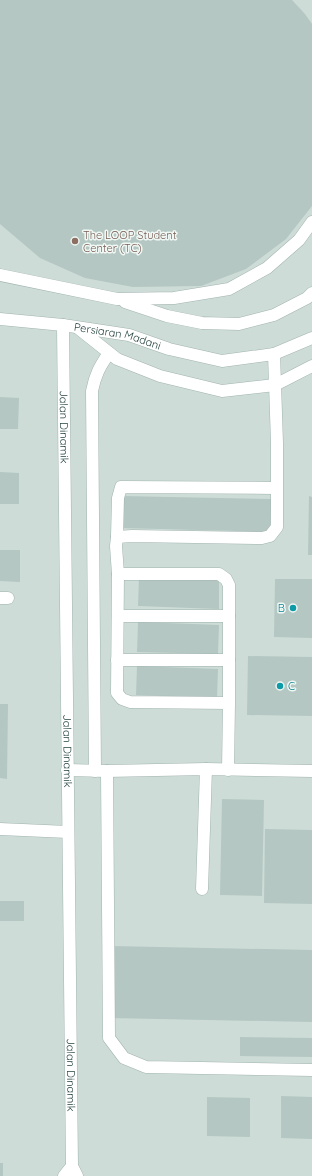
<svg xmlns="http://www.w3.org/2000/svg" width="312" height="1176" font-family="Quicksand,sans-serif">
<style>
.built{fill:#cddcd7}
.building{fill:#b4c7c2}
.lines{fill:none;stroke-linecap:round;stroke-linejoin:round}
.minor-casing{stroke:#a2b4b0;stroke-width:13}
.minor{stroke:#fff;stroke-width:12}
.education-dot{fill:#8d6e63;stroke:#f0f8f5;stroke-width:1.5}
.culture-dot{fill:#0f9aa8;stroke:#f0f8f5;stroke-width:1.5}
.labels{text-anchor:middle;stroke-width:3;stroke-linejoin:round;paint-order:stroke}
.education-label{font-size:11px;fill:#785e54;stroke:#f0f8f5;text-anchor:start}
.street-label{font-size:11px;fill:#1f3e3a;stroke:#f0f8f5}
.culture-label{font-size:11px;fill:#0d838f;stroke:#f0f8f5;text-anchor:end}
</style>
<rect width="100%" height="100%" fill="#dfece8"/>
<!-- built -->
<rect class="built" x="0" y="0" width="312" height="1176"/>
<!-- building -->
<g class="building">
<path d="M0,0H292L305,14L312,24V206L286,239L246,269L201,286L133,287L85,278L40,258L0,224Z"/>
<path d="M0,397L19,398L18,429H0Z"/>
<path d="M0,472L19,473V504H0Z"/>
<path d="M121,496L271,499L270,532L121,528Z"/>
<path d="M309,496L312,497V555H308Z"/>
<path d="M0,550H20V582L0,581Z"/>
<path d="M139,577L219,580V609L138,606Z"/>
<path d="M275,579H312V638L274,637Z"/>
<path d="M138,622L219,625L218,654L137,652Z"/>
<path d="M248,656L312,657V716L247,715Z"/>
<path d="M137,666L218,669L217,698L136,695Z"/>
<path d="M0,704H8L7,779L0,778Z"/>
<path d="M222,799L264,800L262,896L220,895Z"/>
<path d="M265,829L312,830V904L264,903Z"/>
<rect x="0" y="901" width="24" height="20"/>
<path d="M110,946L312,950V1022L109,1018Z"/>
<path d="M240,1037L312,1038V1057L240,1056Z"/>
<path d="M281,1096L312,1097V1139L281,1138Z"/>
<path d="M207,1097L250,1098V1137L207,1136Z"/>
<rect x="0" y="1163" width="3" height="13"/>
</g>
<g class="lines">
<!-- minor casing -->
<g class="minor-casing">
<g id="minor">
<path d="M0,275L117,299L174,298L229,289L267,268L299,240L312,222"/>
<path d="M125,302L167,316L202,323L239,324L274,315L307,298L312,293"/>
<path id="s1" d="M0,319L63,325L129,335L169,349L222,361L274,354L312,338"/>
<path id="s2" d="M63,325L72,1166L77,1176"/>
<path d="M78,328L117,359L160,376L222,391L275,385L312,366"/>
<path d="M117,537L118,498L121,487L276,488"/>
<path d="M118,574L116,546L117,537L132,536L262,538L270,536L277,527V443L274,354"/>
<path d="M0,598H8"/>
<path d="M118,616H229"/>
<path d="M117,660H229"/>
<path d="M67,770L107,771L206,769L312,771"/>
<path d="M228,770L229,703V585L226,579L219,574H118L117,693L122,699L130,702L229,703"/>
<path d="M95,771L92,391C95,375 100,366 109,353"/>
<path d="M107,771L109,1038L124,1058L146,1067L312,1070"/>
<path d="M0,829L68,832"/>
<path d="M202,889L206,769"/>
<path d="M64,1176L72,1166"/>
</g>
</g>
<!-- minor -->
<use href="#minor" class="minor"/>
</g>
<!-- markers -->
<circle class="education-dot" cx="75" cy="241" r="4"/>
<g class="culture-dot">
<circle cx="293" cy="608" r="4"/>
<circle cx="280" cy="686" r="4"/>
</g>
<g class="labels">
<!-- education labels -->
<g class="education-label">
<text x="83" y="239">The LOOP Student<tspan x="83" dy="13">Center (TC)</tspan></text>
</g>
<!-- street labels -->
<g class="street-label">
<text dy="4" stroke="none"><textPath href="#s1" startOffset="119">Persiaran Madani</textPath></text>
<text dy="4" stroke="none"><textPath href="#s2" startOffset="102">Jalan Dinamik</textPath></text>
<text dy="4" stroke="none"><textPath href="#s2" startOffset="426">Jalan Dinamik</textPath></text>
<text dy="4" stroke="none"><textPath href="#s2" startOffset="750">Jalan Dinamik</textPath></text>
</g>
<!-- culture labels -->
<g class="culture-label">
<text x="285" y="612">B</text>
<text x="288" y="690" text-anchor="start">C</text>
</g>
</g>
</svg>
